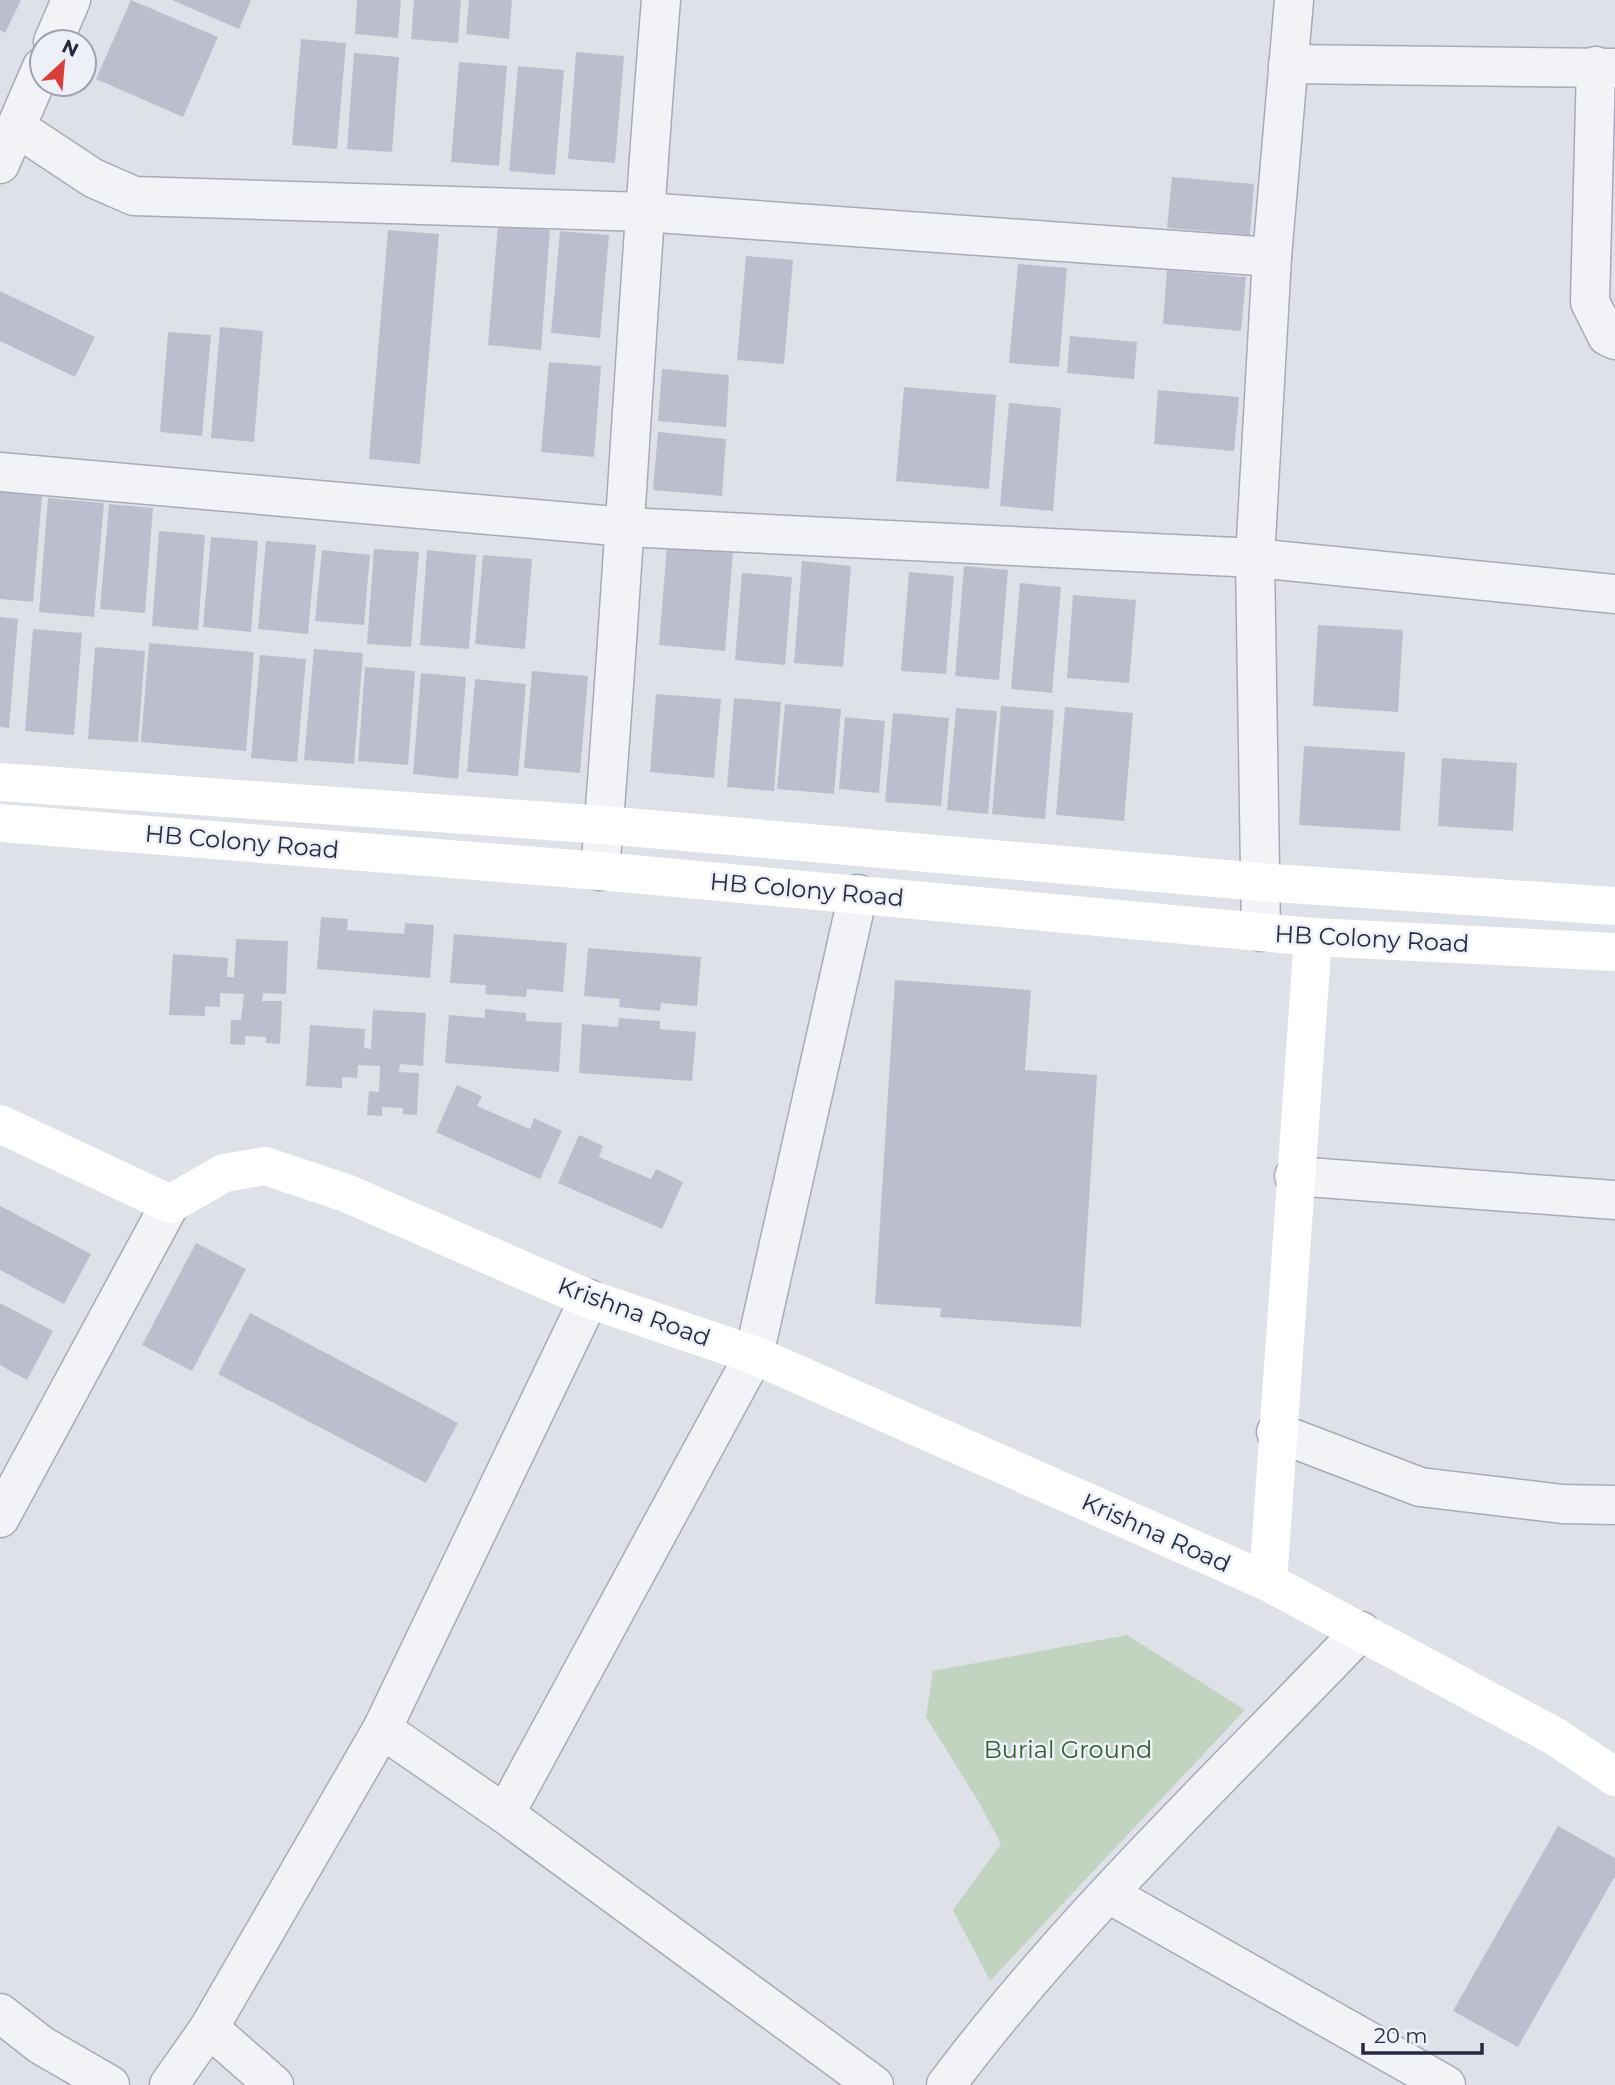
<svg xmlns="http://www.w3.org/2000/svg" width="1615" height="2085" font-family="Montserrat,sans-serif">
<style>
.green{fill:#c0d4bf}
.building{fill:#bbbfcd}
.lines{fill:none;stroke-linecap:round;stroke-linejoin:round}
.street-casing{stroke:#a8aab7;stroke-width:41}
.street{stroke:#f2f3f7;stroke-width:38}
.secondary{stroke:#fff;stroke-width:38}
.labels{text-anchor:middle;stroke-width:5;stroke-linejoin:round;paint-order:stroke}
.street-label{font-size:24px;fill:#262b42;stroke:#eef0f7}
.park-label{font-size:24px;fill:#325f32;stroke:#eef0f7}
</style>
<rect width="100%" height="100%" fill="#dfe1e9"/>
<!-- green -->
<path class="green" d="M1127,1635L1245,1710L990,1981L953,1910L1001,1844L980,1804L926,1717L933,1671Z"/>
<!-- building -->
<g class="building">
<path d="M0,0H21L5,33L0,30Z"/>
<path d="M131,0L218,37L183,117L96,79Z"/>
<path d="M172,0H251L239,29Z"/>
<path d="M357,0H401L398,38L355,34Z"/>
<path d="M414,0H461L458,43L411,39Z"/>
<path d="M469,0H512L509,39L466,34Z"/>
<path d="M301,39L346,43L337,149L292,145Z"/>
<path d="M576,52L624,56L615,163L568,159Z"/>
<path d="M354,53L399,57L392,152L347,149Z"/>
<path d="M459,62L507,66L499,166L451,162Z"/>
<path d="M518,66L564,70L555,175L509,171Z"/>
<path d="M1172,177L1254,184L1250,235L1167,228Z"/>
<path d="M498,225L550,230L541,350L488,345Z"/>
<path d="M388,230L439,234L420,464L369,459Z"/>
<path d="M560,231L609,235L600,338L551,333Z"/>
<path d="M746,256L793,260L784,364L737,360Z"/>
<path d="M1018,264L1067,268L1059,367L1009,363Z"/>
<path d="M1167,270L1246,277L1241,331L1163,324Z"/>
<path d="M0,291L95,337L75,377L0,341Z"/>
<path d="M220,327L263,331L254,442L211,438Z"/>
<path d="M168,332L211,335L202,436L160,432Z"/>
<path d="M1070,336L1137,342L1134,379L1067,373Z"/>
<path d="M549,362L601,366L594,457L541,452Z"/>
<path d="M662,369L729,375L726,427L658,421Z"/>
<path d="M904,387L996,395L989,489L896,481Z"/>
<path d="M1158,390L1239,397L1234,451L1154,444Z"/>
<path d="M1009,403L1061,408L1053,511L1000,506Z"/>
<path d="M658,432L726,439L722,496L653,490Z"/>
<path d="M0,492L42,496L33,602L0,599Z"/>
<path d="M48,498L104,503L94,617L39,612Z"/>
<path d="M109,504L153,508L145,613L100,609Z"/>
<path d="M159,531L205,535L198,630L152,626Z"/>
<path d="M211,537L258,541L251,632L203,627Z"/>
<path d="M266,541L316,545L308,634L258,629Z"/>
<path d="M667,545L733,551L725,651L659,645Z"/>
<path d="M374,549L419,552L411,647L367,644Z"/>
<path d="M322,550L370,555L364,625L315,621Z"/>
<path d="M427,550L476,555L469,649L420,645Z"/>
<path d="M483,555L532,559L525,649L475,644Z"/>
<path d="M802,561L851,566L843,667L794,663Z"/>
<path d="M964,566L1008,570L999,680L955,676Z"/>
<path d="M909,572L954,576L946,674L901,671Z"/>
<path d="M742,573L792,577L785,665L735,660Z"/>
<path d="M1020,583L1061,587L1052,693L1011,689Z"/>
<path d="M1073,595L1136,600L1129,683L1067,678Z"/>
<path d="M0,617L18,619L9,728L0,727Z"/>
<path d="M1318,625L1403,630L1398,712L1313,706Z"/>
<path d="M33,629L82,633L74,735L25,731Z"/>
<path d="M149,643L254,652L246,751L141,742Z"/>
<path d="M95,647L145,651L138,742L88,739Z"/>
<path d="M314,649L363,653L354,764L304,760Z"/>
<path d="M260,655L306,659L297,762L251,758Z"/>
<path d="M365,667L415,671L408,765L358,761Z"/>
<path d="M532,671L588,676L580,773L524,768Z"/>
<path d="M421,673L466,677L458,779L413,774Z"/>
<path d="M475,679L526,684L518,776L467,772Z"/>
<path d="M656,694L721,699L714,778L650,772Z"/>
<path d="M734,698L781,702L774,791L727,787Z"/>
<path d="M785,704L841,709L834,794L777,789Z"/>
<path d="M1001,706L1054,710L1045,819L992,814Z"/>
<path d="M1065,707L1133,713L1124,821L1056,815Z"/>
<path d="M956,708L997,711L988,814L947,810Z"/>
<path d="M893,713L949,718L941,806L885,802Z"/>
<path d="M845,717L885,721L879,793L839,789Z"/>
<path d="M1304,746L1405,752L1400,831L1299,825Z"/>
<path d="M1442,758L1517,763L1513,831L1438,826Z"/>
<path d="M321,917L348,919L347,930L404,934L405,923L434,925L430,978L317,969Z"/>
<path d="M454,934L567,943L563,992L527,989L526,997L485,994L486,985L450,983Z"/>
<path d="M236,939L288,941L286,994L263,993L262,1001H282L280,1044L266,1043V1037L245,1036V1045L230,1044L231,1020H241L244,994L220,993V1007L205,1006V1016L169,1015L173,954L228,958L227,977H234Z"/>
<path d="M588,948L701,957L697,1006L661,1003L660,1011L619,1007L620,999L584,996Z"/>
<path d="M895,980L1031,990L1025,1070L1097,1075L1081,1327L940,1317L941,1308L875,1304Z"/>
<path d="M485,1009L526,1013V1021L562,1023L559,1072L445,1063L449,1015L485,1018Z"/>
<path d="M373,1010L426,1013L423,1066L400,1064L399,1072L419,1073L417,1115L403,1114V1108L382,1107V1116L367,1115L369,1091L379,1092L380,1066L358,1065L357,1078L342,1077V1088L306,1086L310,1025L365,1029L364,1048L371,1049Z"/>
<path d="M619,1018L660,1021V1029L696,1032L692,1081L579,1073L582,1024L618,1027Z"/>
<path d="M457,1085L482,1096L477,1106L530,1129L534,1118L562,1131L540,1179L436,1132Z"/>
<path d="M579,1135L603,1146L599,1157L651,1179L656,1169L683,1182L662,1229L558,1183Z"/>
<path d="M0,1206L91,1254L64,1304L0,1270Z"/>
<path d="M196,1243L246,1269L192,1371L142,1345Z"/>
<path d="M0,1303L53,1331L27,1380L0,1365Z"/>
<path d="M250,1313L458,1423L426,1483L218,1374Z"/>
<path d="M1558,1826L1615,1858V1876L1518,2047L1453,2011Z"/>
</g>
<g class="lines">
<!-- street casing -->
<g class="street-casing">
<g id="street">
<path d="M53,42L71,0"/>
<path d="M1288,64L1615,68"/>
<path d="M1596,66L1590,302L1607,336L1615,340"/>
<path d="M16,127L93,178L134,196L644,212L1272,257"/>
<path d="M0,164L42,67"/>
<path d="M0,472L626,527L1255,558L1615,594"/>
<path d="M600,871C624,581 637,290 661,0"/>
<path d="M1261,932L1255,558L1272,257L1294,0"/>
<path d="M1294,1176L1615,1200"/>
<path d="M1276,1432L1420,1487L1562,1504L1615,1505"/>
<path d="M0,1518L170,1204"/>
<path d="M382,1729L505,1814L874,2085"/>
<path d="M505,1814L754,1355L858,894"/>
<path d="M1109,1894L1446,2085"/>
<path d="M0,2013L41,2045L110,2085"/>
<path d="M209,2028L274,2085"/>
<path d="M169,2085L209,2028L382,1729L589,1299"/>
<path d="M946,2085C1069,1921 1220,1779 1361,1631"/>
</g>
</g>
<!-- street -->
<use href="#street" class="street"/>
<!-- secondary -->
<g class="secondary">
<path d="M0,782L604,825L1260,882L1615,906"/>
<path d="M0,823L600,871L1313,937L1615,952"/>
<path d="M0,1124L170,1204L224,1173L265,1166L346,1193L589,1299L754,1355L1268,1582L1556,1737L1615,1777"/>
<path d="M1268,1582L1313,937"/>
</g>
</g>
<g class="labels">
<!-- street labels -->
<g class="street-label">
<text transform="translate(242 842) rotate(5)" y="8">HB Colony Road</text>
<text transform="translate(807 890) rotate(5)" y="8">HB Colony Road</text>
<text transform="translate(1372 939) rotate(3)" y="8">HB Colony Road</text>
<text transform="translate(634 1312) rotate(20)" y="8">Krishna Road</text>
<text transform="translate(1156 1533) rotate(24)" y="8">Krishna Road</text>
</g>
<!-- park labels -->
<g class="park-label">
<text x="1068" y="1758">Burial Ground</text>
</g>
</g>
<!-- north arrow -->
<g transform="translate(63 63) rotate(26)"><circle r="33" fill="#eef0f7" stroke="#9ea1af" stroke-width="2"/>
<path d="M0-5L12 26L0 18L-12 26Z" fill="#d93e39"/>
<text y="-10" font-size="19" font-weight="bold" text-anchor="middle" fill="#262b42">N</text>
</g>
<!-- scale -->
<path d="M1363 2043v10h119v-10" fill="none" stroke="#262b42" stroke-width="3.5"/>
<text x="1374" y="2043" font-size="21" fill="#262b42" stroke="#eef0f7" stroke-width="5" paint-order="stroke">20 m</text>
</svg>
